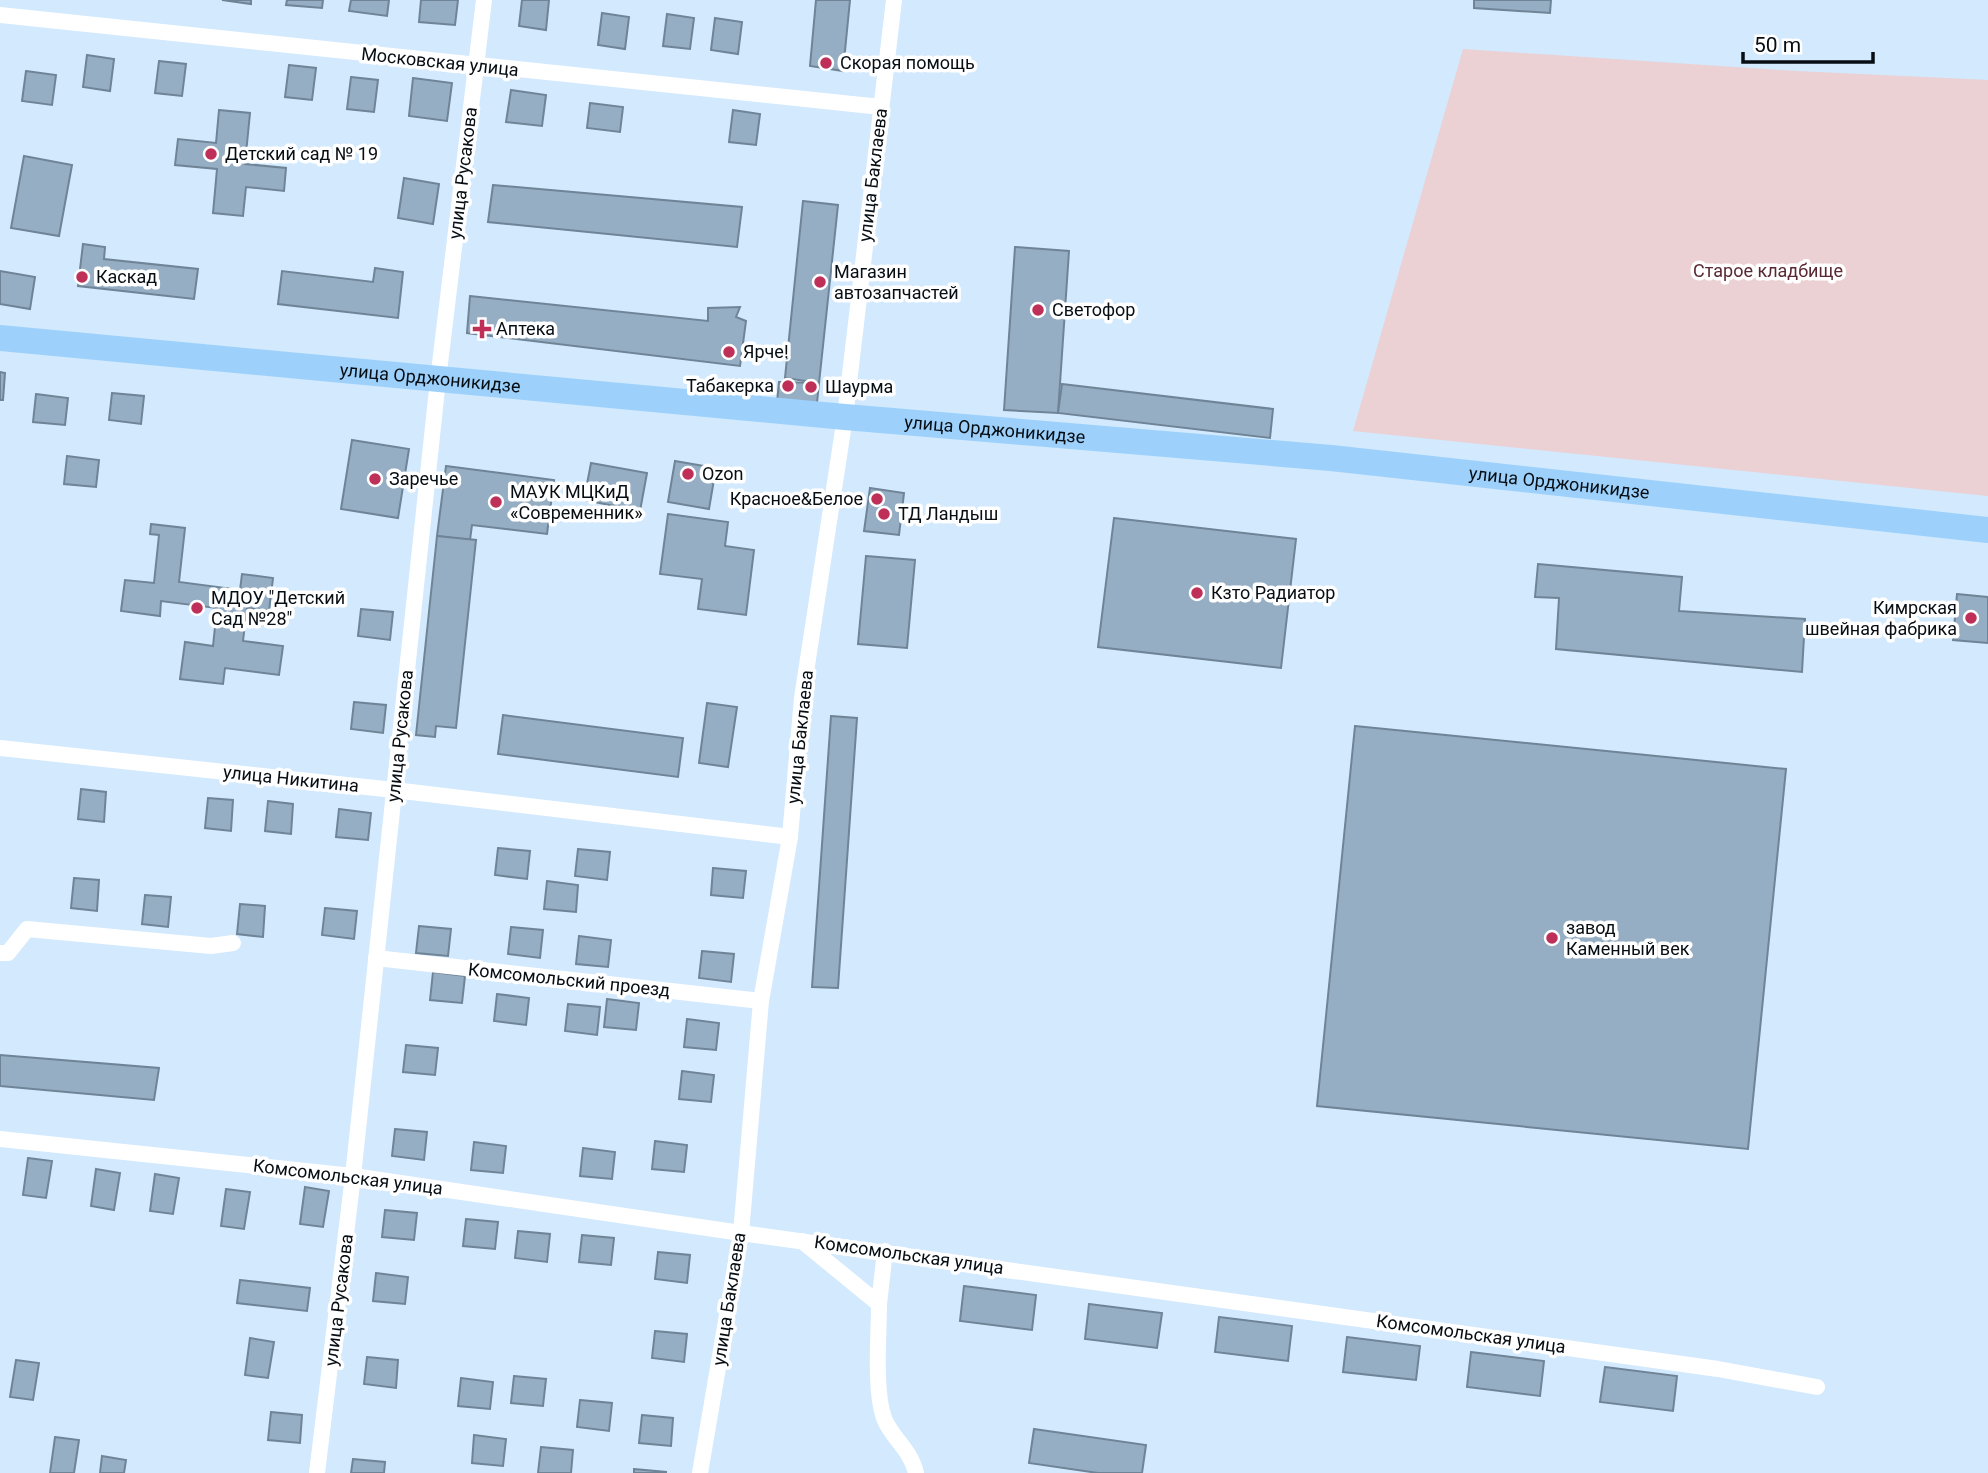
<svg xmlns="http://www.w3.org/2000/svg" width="1988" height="1473" font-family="Roboto,sans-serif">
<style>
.green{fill:#ebd0d4}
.building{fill:#96aec4;stroke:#6f8496;stroke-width:2}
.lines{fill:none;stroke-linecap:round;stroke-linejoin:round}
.street{stroke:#fff;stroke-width:16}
.primary{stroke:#9dd1fb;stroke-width:26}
.poi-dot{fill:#bf3059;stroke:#fff;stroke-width:2.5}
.labels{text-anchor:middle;stroke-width:7;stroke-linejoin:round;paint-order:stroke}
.street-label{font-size:18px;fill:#060d13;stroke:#fff}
.poi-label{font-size:18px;fill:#060d13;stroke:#fff;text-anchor:start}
.park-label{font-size:18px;fill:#592933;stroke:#fff}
</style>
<rect width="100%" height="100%" fill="#d2e9fe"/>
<!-- green -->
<path class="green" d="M1463,49L1797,71L1988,80V496L1353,431Z"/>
<!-- building -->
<g class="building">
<path d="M222,0H251V4Z"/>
<path d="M287,0H323L322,8L286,5Z"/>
<path d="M351,0H389L387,16L349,11Z"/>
<path d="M421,0H458L455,25L419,22Z"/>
<path d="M522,0H549L546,30L519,26Z"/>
<path d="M816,0H850L843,71L810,66Z"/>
<path d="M1474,0H1551L1550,13L1474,8Z"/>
<path d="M602,13L629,17L625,49L598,45Z"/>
<path d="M667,14L694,18L690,49L663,46Z"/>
<path d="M715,18L742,22L738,54L711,50Z"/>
<path d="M87,55L114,59L110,91L83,87Z"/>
<path d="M159,61L186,64L182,96L155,93Z"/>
<path d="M289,65L316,68L312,100L285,97Z"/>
<path d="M26,71L56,75L52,105L22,101Z"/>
<path d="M351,77L378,80L374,112L347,109Z"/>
<path d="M413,78L452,83L447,121L409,116Z"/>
<path d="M511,90L546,95L542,126L506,122Z"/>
<path d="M590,103L623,107L620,132L587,128Z"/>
<path d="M219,110L250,113L245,164L286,168L284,191L246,187L243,216L213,213L217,169L175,165L178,139L216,143Z"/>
<path d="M733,110L760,114L756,145L729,142Z"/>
<path d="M24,156L72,165L59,236L11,228Z"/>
<path d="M404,178L439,184L433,224L398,218Z"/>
<path d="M493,185L742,207L737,247L488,222Z"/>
<path d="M803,201L838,205L819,383L785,378Z"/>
<path d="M83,244L105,247L104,259L198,269L194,299L78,286Z"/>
<path d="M1015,247L1069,251L1058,413L1004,410Z"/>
<path d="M375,268L403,272L398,318L278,304L282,271L373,282Z"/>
<path d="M0,271L35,277L30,309L0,304Z"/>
<path d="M470,296L708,321V308L740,307L736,317L746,321L740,366L467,333Z"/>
<path d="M0,372L5,373L3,400H0Z"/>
<path d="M779,382L819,383L817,403L777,402Z"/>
<path d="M1062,384L1273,409L1270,438L1058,413Z"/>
<path d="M112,393L144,396L141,424L109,420Z"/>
<path d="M36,394L68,398L65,425L33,422Z"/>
<path d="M352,440L409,449L398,518L341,509Z"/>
<path d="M67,456L99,460L96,487L64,484Z"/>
<path d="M675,461L716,468L709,509L668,502Z"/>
<path d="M591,463L647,473L640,511L584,500Z"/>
<path d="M446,466L554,480L547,534L472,525L470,540L437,536Z"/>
<path d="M870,488L904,493L899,535L864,531Z"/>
<path d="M668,514L728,522L725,546L754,550L746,615L698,609L702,579L660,574Z"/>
<path d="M1114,518L1296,539L1281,668L1098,647Z"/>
<path d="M151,524L185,528L179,582L240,590L242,574L273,578L269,611L247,608L243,641L283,646L279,675L225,668L223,684L180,679L185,642L213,646L217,608L161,601L160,616L121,611L125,580L154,583L159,535L150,534Z"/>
<path d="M437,536L476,540L456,728L436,726L435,737L416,735Z"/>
<path d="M866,556L915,560L907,648L858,644Z"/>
<path d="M1538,564L1682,577L1679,611L1805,619L1802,672L1556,649L1559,598L1535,597Z"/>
<path d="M1957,594L1988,597V643L1953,640Z"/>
<path d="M361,609L393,612L390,640L358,636Z"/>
<path d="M354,702L386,705L383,733L351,729Z"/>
<path d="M707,703L737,707L728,767L699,763Z"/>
<path d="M503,715L683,738L678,777L498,754Z"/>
<path d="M831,716L857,718L838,988L812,987Z"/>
<path d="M1355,726L1786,769L1748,1149L1317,1106Z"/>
<path d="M81,789L106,792L104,822L78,819Z"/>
<path d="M208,798L233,800L231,831L205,828Z"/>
<path d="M268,801L293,804L291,834L265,831Z"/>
<path d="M339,809L371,813L368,840L336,837Z"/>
<path d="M498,848L530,851L527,879L495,875Z"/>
<path d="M578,849L610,852L607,880L575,876Z"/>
<path d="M713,868L746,871L743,898L711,895Z"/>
<path d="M74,878L99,880L97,911L71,908Z"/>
<path d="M547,881L578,885L576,912L544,909Z"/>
<path d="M145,895L171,897L168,927L142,924Z"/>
<path d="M240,904L265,906L263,937L237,934Z"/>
<path d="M325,908L357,911L354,939L322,935Z"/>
<path d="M419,926L451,929L448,956L416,953Z"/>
<path d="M511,927L543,930L540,958L508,954Z"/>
<path d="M579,936L611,940L608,967L576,964Z"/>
<path d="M702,951L734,954L731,982L699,978Z"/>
<path d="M433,972L465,976L462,1003L430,1000Z"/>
<path d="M497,994L529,998L526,1025L494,1021Z"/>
<path d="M607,999L639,1003L636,1030L604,1027Z"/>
<path d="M568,1004L600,1007L597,1035L565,1031Z"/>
<path d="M687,1019L719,1023L716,1050L684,1047Z"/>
<path d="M406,1045L438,1048L435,1075L403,1072Z"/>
<path d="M0,1055L159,1068L154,1100L0,1086Z"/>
<path d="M682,1071L714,1075L711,1102L679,1099Z"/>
<path d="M395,1129L427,1132L424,1160L392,1156Z"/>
<path d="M655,1141L687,1145L684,1172L652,1169Z"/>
<path d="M474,1142L506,1146L503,1173L471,1170Z"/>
<path d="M583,1148L615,1152L612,1179L580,1176Z"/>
<path d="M28,1158L52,1161L46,1198L23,1195Z"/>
<path d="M96,1169L120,1173L114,1210L91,1206Z"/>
<path d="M155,1174L179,1178L173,1214L150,1211Z"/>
<path d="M305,1187L329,1191L323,1227L300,1224Z"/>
<path d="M226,1189L250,1192L244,1229L221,1226Z"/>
<path d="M385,1210L417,1213L414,1240L382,1237Z"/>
<path d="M466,1219L498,1222L495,1249L463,1246Z"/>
<path d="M518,1231L550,1234L547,1262L515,1258Z"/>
<path d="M582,1235L614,1238L611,1265L579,1262Z"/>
<path d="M658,1252L690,1255L687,1283L655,1279Z"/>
<path d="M376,1273L408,1277L405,1304L373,1301Z"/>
<path d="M240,1280L310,1288L307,1311L237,1303Z"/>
<path d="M964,1286L1036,1295L1032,1330L960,1321Z"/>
<path d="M1089,1304L1162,1313L1157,1348L1085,1339Z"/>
<path d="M1219,1317L1292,1326L1288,1361L1215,1352Z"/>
<path d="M655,1331L687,1334L684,1362L652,1358Z"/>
<path d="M1347,1337L1420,1346L1416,1380L1343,1372Z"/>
<path d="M250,1338L274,1342L268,1378L245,1375Z"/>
<path d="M1471,1352L1544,1361L1540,1396L1467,1387Z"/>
<path d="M367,1357L398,1360L396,1388L364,1384Z"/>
<path d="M16,1360L39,1363L33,1400L10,1397Z"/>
<path d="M1605,1367L1677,1376L1673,1411L1600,1402Z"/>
<path d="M514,1376L546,1379L543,1406L511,1403Z"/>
<path d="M461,1378L493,1382L490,1409L458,1406Z"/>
<path d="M580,1400L612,1403L609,1431L577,1427Z"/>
<path d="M271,1412L302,1415L300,1443L268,1440Z"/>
<path d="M642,1415L673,1418L671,1446L639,1443Z"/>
<path d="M1034,1429L1146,1445L1142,1473H1098L1029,1463Z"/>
<path d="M474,1435L506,1439L503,1466L472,1463Z"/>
<path d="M55,1437L79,1440L74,1473H50Z"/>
<path d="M541,1447L573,1450L571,1473H538Z"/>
<path d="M102,1456L126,1460L124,1473H100Z"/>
<path d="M353,1459L385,1462L384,1473H351Z"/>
<path d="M634,1469L666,1472V1473H634Z"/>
</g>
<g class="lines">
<!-- street -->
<g class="street">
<path d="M0,15L881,107"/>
<path d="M0,748L394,790L790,837"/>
<path d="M0,953H8L27,929L211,946L233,943"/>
<path d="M376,958L761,1001"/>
<path d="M0,1139L353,1176L741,1233L1718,1369L1817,1387"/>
<path d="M802,1241L879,1304C879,1335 874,1390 884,1418C890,1436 910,1448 916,1473"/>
<path d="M879,1304L885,1251"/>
<path d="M317,1473L353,1176L438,380L484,0"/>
<path d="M700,1473L741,1233L761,1001L790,837L802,698L845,417L894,0"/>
</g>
<!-- primary -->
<path class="primary" id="s1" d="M0,338L845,417L1331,458L1988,530"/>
</g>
<!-- markers -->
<g class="poi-dot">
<circle cx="826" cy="63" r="7"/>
<circle cx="211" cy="154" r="7"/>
<circle cx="82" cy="277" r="7"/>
<circle cx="820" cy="282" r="7"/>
<circle cx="1038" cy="310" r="7"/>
<path d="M478.5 318.5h7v7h7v7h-7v7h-7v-7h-7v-7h7z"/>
<circle cx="729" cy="352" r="7"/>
<circle cx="788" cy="386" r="7"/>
<circle cx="811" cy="387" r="7"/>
<circle cx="688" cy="474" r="7"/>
<circle cx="375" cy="479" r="7"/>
<circle cx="877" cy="499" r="7"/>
<circle cx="496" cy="502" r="7"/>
<circle cx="884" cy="514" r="7"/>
<circle cx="1197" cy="593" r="7"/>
<circle cx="197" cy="608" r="7"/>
<circle cx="1971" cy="618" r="7"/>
<circle cx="1552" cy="938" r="7"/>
</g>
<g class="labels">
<!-- street labels -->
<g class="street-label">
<text transform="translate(440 62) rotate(6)" y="6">Московская улица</text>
<text transform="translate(463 173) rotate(-83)" y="6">улица Русакова</text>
<text transform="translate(873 175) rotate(-83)" y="6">улица Баклаева</text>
<text dy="6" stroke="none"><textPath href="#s1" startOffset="432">улица Орджоникидзе</textPath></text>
<text dy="6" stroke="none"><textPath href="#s1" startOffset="999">улица Орджоникидзе</textPath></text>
<text dy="6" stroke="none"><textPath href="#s1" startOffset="1566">улица Орджоникидзе</textPath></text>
<text transform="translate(400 736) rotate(-84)" y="6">улица Русакова</text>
<text transform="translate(800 737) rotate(-84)" y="6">улица Баклаева</text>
<text transform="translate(291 779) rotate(6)" y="6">улица Никитина</text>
<text transform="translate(569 980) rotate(6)" y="6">Комсомольский проезд</text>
<text transform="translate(348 1177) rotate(7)" y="6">Комсомольская улица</text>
<text transform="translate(909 1255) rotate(8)" y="6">Комсомольская улица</text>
<text transform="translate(729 1299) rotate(-81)" y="6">улица Баклаева</text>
<text transform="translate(339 1300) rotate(-83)" y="6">улица Русакова</text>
<text transform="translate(1471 1334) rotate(8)" y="6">Комсомольская улица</text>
</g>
<!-- poi labels -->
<g class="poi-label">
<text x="840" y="69">Скорая помощь</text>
<text x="225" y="160">Детский сад № 19</text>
<text x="834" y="278">Магазин<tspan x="834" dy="21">автозапчастей</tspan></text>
<text x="96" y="283">Каскад</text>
<text x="1052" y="316">Светофор</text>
<text x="496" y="335">Аптека</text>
<text x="743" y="358">Ярче!</text>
<text x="774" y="392" text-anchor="end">Табакерка</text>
<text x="825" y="393">Шаурма</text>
<text x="702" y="480">Ozon</text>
<text x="389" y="485">Заречье</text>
<text x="510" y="498">МАУК МЦКиД<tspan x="510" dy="21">«Современник»</tspan></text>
<text x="863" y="505" text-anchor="end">Красное&amp;Белое</text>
<text x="898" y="520">ТД Ландыш</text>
<text x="1211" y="599">Кзто Радиатор</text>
<text x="211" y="604">МДОУ "Детский<tspan x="211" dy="21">Сад №28"</tspan></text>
<text x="1957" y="614" text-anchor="end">Кимрская<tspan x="1957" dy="21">швейная фабрика</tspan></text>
<text x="1566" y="934">завод<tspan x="1566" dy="21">Каменный век</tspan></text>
</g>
<!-- park labels -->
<g class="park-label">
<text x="1768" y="277">Старое кладбище</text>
</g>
</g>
<!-- scale -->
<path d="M1743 52v10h130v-10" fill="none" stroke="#060d13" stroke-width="3.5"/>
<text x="1754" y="52" font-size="21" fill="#060d13" stroke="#ffffff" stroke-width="5" paint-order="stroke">50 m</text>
</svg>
